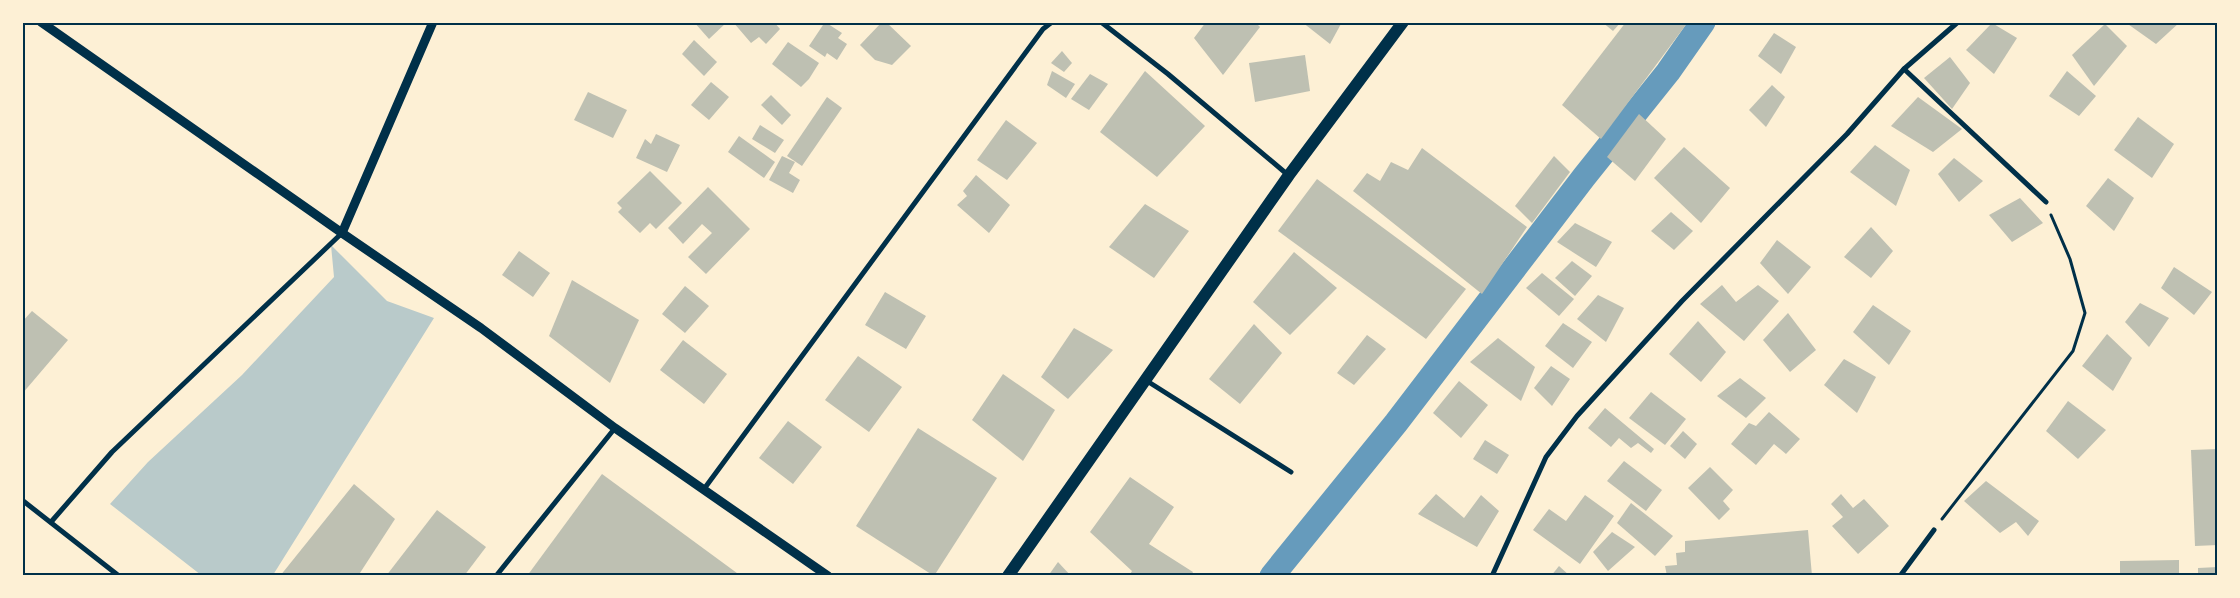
<svg xmlns="http://www.w3.org/2000/svg" width="2240" height="598" font-family="Quicksand,sans-serif">
<style>
.green{fill:#b9caca}
.lines{fill:none;stroke-linecap:round;stroke-linejoin:round}
.canal{stroke:#669bbc;stroke-width:25}
.building{fill:#bec0b2}
.path{stroke:#003049;stroke-width:3}
.minor{stroke:#003049;stroke-width:5}
.tertiary{stroke:#003049;stroke-width:9}
.primary{stroke:#003049;stroke-width:12}
.neatline{fill:none;stroke:#003049;stroke-width:2}
</style>
<rect width="100%" height="100%" fill="#fdf0d5"/>
<!-- green -->
<path class="green" d="M331,245L387,301L434,318L273,575H201L110,504L148,462L242,375L334,277Z"/>
<g class="lines">
<!-- canal -->
<path class="canal" d="M1272,576L1396,423L1584,177L1668,72L1703,22"/>
</g>
<!-- building -->
<g class="building">
<path d="M694,22H727L709,39Z"/>
<path d="M733,22H774L780,29L766,44L759,37L751,43Z"/>
<path d="M825,22L842,33L838,38L847,44L837,60L827,53L825,57L809,46Z"/>
<path d="M882,22H886L911,46L892,65L875,60L860,45Z"/>
<path d="M1206,22H1255L1260,27L1223,75L1194,38Z"/>
<path d="M1302,22H1342L1330,44Z"/>
<path d="M1602,22H1621L1613,31Z"/>
<path d="M1626,22H1688L1601,139L1562,105Z"/>
<path d="M2125,22H2180L2156,44Z"/>
<path d="M1992,23L2017,38L1994,74L1966,50Z"/>
<path d="M2105,24L2127,46L2094,86L2072,55Z"/>
<path d="M1774,33L1796,47L1781,74L1758,56Z"/>
<path d="M694,40L717,62L704,76L682,54Z"/>
<path d="M788,42L819,63L809,79L801,87L772,64Z"/>
<path d="M1062,51L1072,63L1064,72L1051,63Z"/>
<path d="M1305,55L1310,91L1255,102L1249,63Z"/>
<path d="M1950,57L1970,83L1952,109L1924,78Z"/>
<path d="M1052,71L1075,84L1066,98L1047,85Z"/>
<path d="M1145,71L1205,126L1157,177L1100,132Z"/>
<path d="M2067,71L2096,96L2079,116L2049,96Z"/>
<path d="M1090,74L1108,84L1089,110L1071,99Z"/>
<path d="M711,82L729,97L709,120L691,105Z"/>
<path d="M1772,85L1785,97L1766,127L1749,110Z"/>
<path d="M588,92L627,110L613,138L574,120Z"/>
<path d="M771,95L791,115L782,125L761,105Z"/>
<path d="M827,97L842,108L802,166L787,156Z"/>
<path d="M1918,97L1962,129L1933,152L1891,126Z"/>
<path d="M1639,114L1666,139L1635,181L1607,157Z"/>
<path d="M2138,117L2174,144L2152,178L2114,150Z"/>
<path d="M1006,120L1037,143L1007,180L977,160Z"/>
<path d="M760,125L784,140L775,153L752,139Z"/>
<path d="M656,134L680,145L667,172L636,158L645,139L651,144Z"/>
<path d="M739,136L775,162L764,178L728,152Z"/>
<path d="M1875,145L1910,170L1896,206L1850,172Z"/>
<path d="M1684,147L1730,188L1701,223L1654,178Z"/>
<path d="M1422,148L1527,227L1482,294L1353,191L1367,173L1380,181L1391,162L1408,170Z"/>
<path d="M782,156L795,162L789,173L800,180L793,193L769,180Z"/>
<path d="M1554,156L1570,172L1532,223L1515,206Z"/>
<path d="M1954,158L1983,181L1959,202L1938,174Z"/>
<path d="M650,171L682,203L656,229L650,223L640,233L618,212L622,208L617,203Z"/>
<path d="M976,175L1010,205L989,233L957,205L967,196L963,191Z"/>
<path d="M2108,178L2134,198L2114,231L2086,206Z"/>
<path d="M1317,179L1466,289L1426,339L1278,231Z"/>
<path d="M708,187L750,229L706,274L688,257L712,233L702,224L683,244L668,228Z"/>
<path d="M2020,198L2043,223L2012,242L1989,215Z"/>
<path d="M1145,204L1189,231L1154,278L1109,247Z"/>
<path d="M1671,212L1693,231L1674,250L1651,231Z"/>
<path d="M1575,223L1612,242L1596,267L1557,242Z"/>
<path d="M1871,227L1893,251L1871,278L1844,257Z"/>
<path d="M1777,240L1811,267L1788,294L1760,263Z"/>
<path d="M519,251L550,273L533,297L502,275Z"/>
<path d="M1294,252L1337,288L1290,335L1253,302Z"/>
<path d="M1572,261L1592,276L1575,296L1555,278Z"/>
<path d="M2174,267L2212,292L2194,315L2161,288Z"/>
<path d="M1542,273L1574,299L1559,316L1526,288Z"/>
<path d="M572,280L639,320L610,383L549,336Z"/>
<path d="M1722,285L1736,302L1758,285L1779,301L1744,341L1700,304Z"/>
<path d="M685,286L709,306L685,333L662,314Z"/>
<path d="M885,292L926,316L906,349L865,325Z"/>
<path d="M1598,295L1624,308L1606,342L1577,319Z"/>
<path d="M2140,303L2169,318L2149,347L2125,322Z"/>
<path d="M1873,305L1911,331L1889,365L1853,332Z"/>
<path d="M32,311L68,340L22,394V322Z"/>
<path d="M1788,313L1816,350L1790,372L1763,340Z"/>
<path d="M1698,321L1726,352L1701,382L1669,354Z"/>
<path d="M1563,323L1592,342L1573,368L1545,346Z"/>
<path d="M1254,324L1282,353L1240,404L1209,379Z"/>
<path d="M1074,328L1113,350L1068,399L1041,377Z"/>
<path d="M2107,334L2132,358L2113,391L2082,366Z"/>
<path d="M1367,335L1386,349L1354,385L1337,373Z"/>
<path d="M1498,338L1535,367L1521,401L1470,362Z"/>
<path d="M683,340L727,374L704,404L660,370Z"/>
<path d="M858,356L902,387L869,432L825,400Z"/>
<path d="M1844,359L1876,377L1857,413L1824,385Z"/>
<path d="M1551,366L1570,379L1552,406L1534,388Z"/>
<path d="M1003,374L1055,410L1023,461L972,420Z"/>
<path d="M1740,378L1766,398L1746,418L1717,396Z"/>
<path d="M1459,381L1488,405L1461,438L1433,413Z"/>
<path d="M1651,392L1686,419L1665,445L1629,418Z"/>
<path d="M2068,401L2106,430L2078,459L2046,431Z"/>
<path d="M1605,408L1654,449L1651,453L1638,443L1631,448L1619,438L1611,447L1588,428Z"/>
<path d="M1769,412L1800,439L1786,454L1774,444L1756,465L1731,444L1749,423L1756,426Z"/>
<path d="M788,421L822,447L793,484L759,458Z"/>
<path d="M918,428L997,478L934,576L856,526Z"/>
<path d="M1683,431L1697,444L1685,459L1670,446Z"/>
<path d="M1485,440L1509,455L1497,474L1473,459Z"/>
<path d="M2218,449V545L2195,546L2191,450Z"/>
<path d="M1624,461L1662,490L1646,511L1607,481Z"/>
<path d="M1710,467L1733,490L1723,501L1730,509L1719,520L1688,488Z"/>
<path d="M602,474L741,576H527Z"/>
<path d="M1130,477L1174,507L1149,544L1193,572L1191,576H1129L1132,571L1090,532Z"/>
<path d="M1986,481L2039,521L2028,536L2016,522L2000,533L1964,501Z"/>
<path d="M354,484L395,519L358,576H280Z"/>
<path d="M1436,494L1464,518L1481,495L1499,511L1477,547L1418,514Z"/>
<path d="M1841,494L1853,508L1864,499L1889,526L1858,554L1832,526L1843,517L1831,504Z"/>
<path d="M1585,495L1614,516L1580,564L1533,530L1549,509L1566,521Z"/>
<path d="M1631,503L1673,536L1655,556L1617,523Z"/>
<path d="M437,510L486,547L464,576H386Z"/>
<path d="M1808,530L1812,576H1667L1665,566L1677,565L1676,553L1685,552V541Z"/>
<path d="M1612,532L1635,547L1608,571L1593,552Z"/>
<path d="M2179,560V576H2120V561Z"/>
<path d="M1058,562L1071,576H1048Z"/>
<path d="M1559,566L1570,576H1551Z"/>
<path d="M2218,567V576H2198V568Z"/>
</g>
<g class="lines">
<!-- path -->
<path class="path" d="M1942,519L2073,351L2085,313L2070,259L2051,215"/>
<!-- minor -->
<g class="minor">
<path d="M1101,22L1168,74L1288,175"/>
<path d="M1904,69L2046,202"/>
<path d="M1147,381L1291,472"/>
<path d="M704,489L1043,29L1052,22"/>
<path d="M22,500L119,576"/>
<path d="M51,522L112,452L342,233"/>
<path d="M496,576L615,428"/>
<path d="M1492,576L1546,457L1577,416L1682,301L1847,134L1904,69L1958,22"/>
<path d="M1900,576L1934,530"/>
</g>
<!-- tertiary -->
<g class="tertiary">
<path d="M41,22L342,233L481,328L615,428L828,576"/>
<path d="M342,233L433,22"/>
</g>
<!-- primary -->
<path class="primary" d="M1008,576L1289,175L1403,22"/>
</g>
<!-- border -->
<rect width="2240" height="598" fill="none" stroke="#fdf0d5" stroke-width="48"/>
<rect x="24" y="24" width="2192" height="550" class="neatline"/>
</svg>
